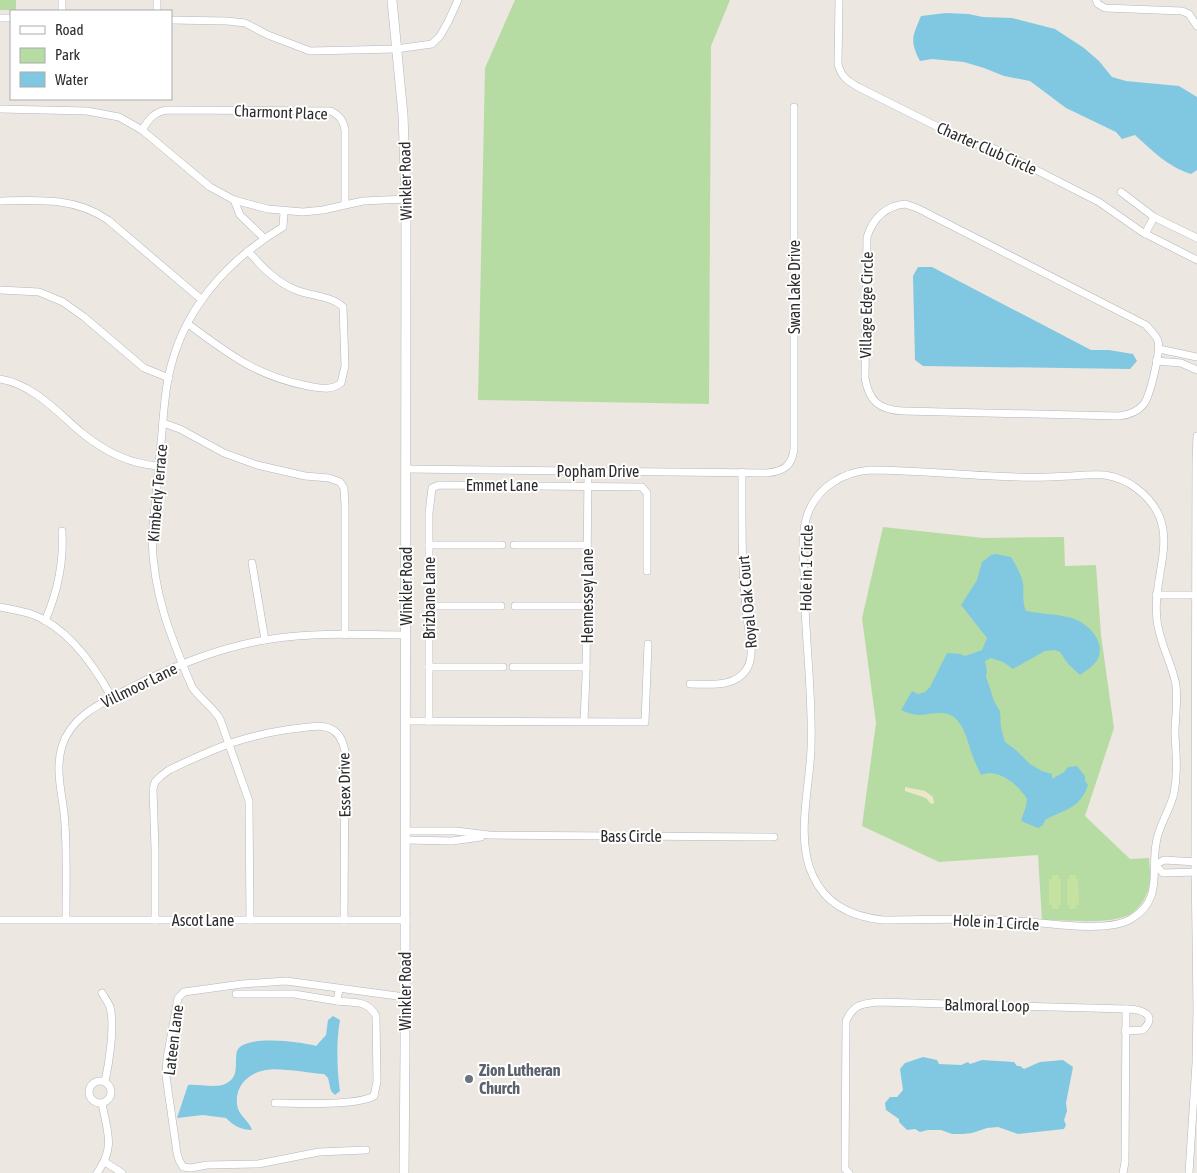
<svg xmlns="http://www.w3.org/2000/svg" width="1197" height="1173" font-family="'Asap Condensed',sans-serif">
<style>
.green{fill:#b7dca3}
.sand{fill:#ede7c7}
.pitch{fill:#c6e2a0}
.water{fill:#80c8e2}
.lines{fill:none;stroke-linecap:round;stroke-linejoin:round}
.minor-casing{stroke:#b4b6be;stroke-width:8}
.tertiary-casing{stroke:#b4b6be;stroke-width:10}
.minor{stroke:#fff;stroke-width:7}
.tertiary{stroke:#fff;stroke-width:9}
.worship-dot{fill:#6b7280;stroke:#fff;stroke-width:2}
.labels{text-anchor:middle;stroke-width:4;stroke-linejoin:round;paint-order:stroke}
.street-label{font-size:16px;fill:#2c2c2c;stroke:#fff}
.worship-label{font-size:16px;font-weight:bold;fill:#5b616d;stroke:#fff;text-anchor:start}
</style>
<rect width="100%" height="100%" fill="#ece7e0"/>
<!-- green -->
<g class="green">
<rect x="0" y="0" width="16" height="10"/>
<path d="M515,0H730L711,46L709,404L478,400L485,68Z"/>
<path d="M883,527L983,538L1064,537L1065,566L1096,565L1101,635L1114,728L1085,816L1130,859L1149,858C1149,865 1151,874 1150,881C1149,895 1138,913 1124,917C1102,924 1066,920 1042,920L1038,855L939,862L862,826L876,723L862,618Z"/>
</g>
<!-- sand -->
<path class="sand" d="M905,787L925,791L933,797L934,803L931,804L926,798L905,791Z"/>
<!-- pitch -->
<g class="pitch">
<path d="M1052,875H1059V879H1061V905H1059V909H1052V905H1049V879H1052Z"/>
<path d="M1069,875H1076V879H1078L1079,905H1076V909H1069V905H1067V879H1069Z"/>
</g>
<!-- water -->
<g class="water">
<path d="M946,13L968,14L983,17L1012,18L1055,29L1084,48L1099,61L1112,77L1126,81L1179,86L1197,97V170L1191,174C1167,166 1154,152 1135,135L1122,139L1116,132L1066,108L1030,81L1004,76L984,68L964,62L932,59L920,61C909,40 913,36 921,16Z"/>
<path d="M918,267H932L1091,350H1109L1133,354L1137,361L1130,369L923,366L915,360L913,276Z"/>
<path d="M996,554L1011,557C1016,565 1021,574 1023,583C1024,593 1022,602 1026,611C1041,614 1058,614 1072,618C1087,623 1104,639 1099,656C1096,665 1087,670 1080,675L1068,664L1060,652L1055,650L1045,651L1013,669L1003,662L991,658L985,661L987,671L986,676L994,701L1000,711L1001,728L1005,742L1016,750L1030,764L1042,771L1052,774V779L1064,772L1068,767L1077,766L1085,776V781L1088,785C1080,809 1065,809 1045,820L1043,825L1038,828L1021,821L1026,806L1027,799C1018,785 999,768 981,775C978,768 974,761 972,754C966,737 962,711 938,713C922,714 918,718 901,710L912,691L918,694L925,692L930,687L947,653L960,654L965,656L982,650L987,638L961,605L977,580L982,562L991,555Z"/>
<path d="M333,1016L340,1020C336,1040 337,1071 340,1091L335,1095L331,1091L328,1078L324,1074C309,1073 278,1067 266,1070C248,1073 235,1086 237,1104C238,1116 249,1120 252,1130C241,1130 234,1126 226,1118L203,1115L177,1118L188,1085C200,1084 217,1089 227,1083C240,1076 234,1062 237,1051C243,1034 302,1042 316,1046L326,1035L328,1020Z"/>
<path d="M923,1057L937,1060L939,1064L961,1065L968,1062L970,1064L982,1060L1014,1062L1017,1066H1020L1024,1069L1040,1062L1063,1060L1073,1067L1066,1103L1067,1111L1064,1120L1066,1125L1064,1129L1018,1134L998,1127L987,1128L972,1133L963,1134H952L941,1130H928L920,1132L915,1129L907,1130L899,1122V1119L886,1110L885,1103L890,1097H897L903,1090L900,1069L905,1063Z"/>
</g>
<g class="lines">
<!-- minor casing -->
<g class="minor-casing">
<g id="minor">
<path d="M62,0V11"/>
<path d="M839,0L838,64C841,77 848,81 858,87L966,141L989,146L1099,202L1142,232L1197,260"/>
<path d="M1096,0L1098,4L1105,8L1182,11L1189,14L1197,26"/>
<path d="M157,11V0"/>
<path d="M0,18H11"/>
<path d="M171,20L227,21L245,23L268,35L310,51L396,49L432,44L440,36L448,22L458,0"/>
<path d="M0,109L87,111L119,117L142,130L210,187L234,200L268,209L303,212L323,210L363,201L406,199"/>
<path d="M142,130C149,119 154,112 167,110L331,111C340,116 343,120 345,130V204"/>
<path d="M1121,192L1154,217"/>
<path d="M234,200L240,215L264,238"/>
<path d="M0,201C38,200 75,197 108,220L202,300"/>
<path d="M905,204L917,208L1146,325C1150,330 1156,335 1158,341C1161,351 1150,397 1143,405C1137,412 1128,415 1119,416L903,411C880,410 869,402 865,378L867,237C873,219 885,206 905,204Z"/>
<path d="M1145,234L1154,217L1197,238"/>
<path d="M0,290L39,292L63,302L84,317L144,368L169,378"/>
<path d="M188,324C229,354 256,376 308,386C320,388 331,391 341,383L345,366L343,307C332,296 311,296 296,290C276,282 262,267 248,251"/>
<path d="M1159,349L1197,357"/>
<path d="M1156,361L1181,363L1197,370"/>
<path d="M0,379C34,385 57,412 82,433C104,451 130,464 158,466"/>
<path d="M163,423L180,429L224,453L257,465L305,476L329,478L340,482L344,488L345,506V635"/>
<path d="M406,469L767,473C784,471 792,466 794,449V107"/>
<path d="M870,470C919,470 968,476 1017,477C1035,478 1053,477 1071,476C1082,475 1094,474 1105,475C1116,477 1127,481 1136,488C1187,526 1151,571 1157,620C1159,642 1172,663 1176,685C1178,702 1175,718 1175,734C1176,754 1178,773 1174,793C1170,811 1158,826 1156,844C1151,872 1163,900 1131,919C1104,935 1033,920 1001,920C961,918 922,920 883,920C853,917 826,905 813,876C795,839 810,787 811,748C813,689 804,632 804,573C803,554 801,532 808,513C818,487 843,472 870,470Z"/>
<path d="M429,545H502"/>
<path d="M514,545H587"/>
<path d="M252,563L265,640"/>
<path d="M1156,595H1197"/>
<path d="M429,606H501"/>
<path d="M515,606H587"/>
<path d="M0,607C11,609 23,611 34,615C69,629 94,665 112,698"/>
<path d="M45,621C58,591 64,563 62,531"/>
<path d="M429,667H503"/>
<path d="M513,667H586"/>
<path d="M690,684C709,684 734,688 746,670C755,657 750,639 748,625C741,574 742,524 742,472"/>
<path d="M406,721L645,722L648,644"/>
<path d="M429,721V513L432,488L439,485L642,487L647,493V571"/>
<path d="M584,721L586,676L588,471"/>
<path d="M406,831H456L489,835L774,837"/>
<path d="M406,840L452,841L481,837"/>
<path d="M1197,862L1164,860L1155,865L1163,873L1197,872"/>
<path d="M66,919C66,888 67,856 65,825C64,798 54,773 62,746C72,715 102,703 128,689C176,665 224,645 278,638C320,632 363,635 406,635"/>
<path d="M0,920H406"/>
<path d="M155,920V849L153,789L155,782L161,776L169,770C217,747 247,734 300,728C310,727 322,724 331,729C340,733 343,742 345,751L344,920"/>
<path d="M250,920L249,801L220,719C213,707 200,699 192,687C170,635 153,594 152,537C155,506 158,474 161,443C163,422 164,400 168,379C181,311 226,261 283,227L284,212"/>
<path d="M102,993C105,998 108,1002 110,1007C115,1026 109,1063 105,1082"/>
<path d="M236,994H294L337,1001"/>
<path d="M1125,1031L1143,1030C1159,1014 1140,1009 1126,1009"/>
<circle cx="100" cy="1092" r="11"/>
<path d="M275,1103C297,1103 357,1106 374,1096L377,1081L376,1016C368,1000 354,1003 337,1001L339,989"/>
<path d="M366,1150L319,1152L258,1164L207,1165L191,1168L183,1167L179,1160L177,1153L166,1076L167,1058L178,998L184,992L242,984L286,981L405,997"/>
<path d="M105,1162L122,1173"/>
<path d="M97,1173C116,1147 107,1132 102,1103"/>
<path d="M849,1173L845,1169L846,1021C854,1004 861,1004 879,1002L1126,1009L1125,1162L1123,1173"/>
<path d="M1189,1173L1196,1063L1197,1009L1195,862L1196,460L1197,436"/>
</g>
</g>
<!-- tertiary casing -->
<g class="tertiary-casing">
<path id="tertiary" d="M392,0L403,115L406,199L405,1050L404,1173"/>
</g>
<!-- minor -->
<use href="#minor" class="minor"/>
<!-- tertiary -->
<use href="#tertiary" class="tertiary"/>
</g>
<!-- markers -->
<circle class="worship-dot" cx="469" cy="1079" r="5"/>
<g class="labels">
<!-- street labels -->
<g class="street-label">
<text transform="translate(281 112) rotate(2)" y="6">Charmont Place</text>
<text transform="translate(987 148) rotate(24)" y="6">Charter Club Circle</text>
<text transform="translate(405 181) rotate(-91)" y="6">Winkler Road</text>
<text transform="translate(794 287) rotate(-90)" y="6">Swan Lake Drive</text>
<text transform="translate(866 305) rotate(-89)" y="6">Village Edge Circle</text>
<text x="598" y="477">Popham Drive</text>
<text x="502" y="491">Emmet Lane</text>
<text transform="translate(157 493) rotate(-85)" y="6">Kimberly Terrace</text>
<text transform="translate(806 568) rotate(-89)" y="6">Hole in 1 Circle</text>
<text transform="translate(406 586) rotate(-90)" y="6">Winkler Road</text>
<text transform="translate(587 596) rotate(-90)" y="6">Hennessey Lane</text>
<text transform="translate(429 598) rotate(-90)" y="6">Brizbane Lane</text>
<text transform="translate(747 602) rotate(-95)" y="6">Royal Oak Court</text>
<text transform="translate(139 685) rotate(-26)" y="6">Villmoor Lane</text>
<text transform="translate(344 785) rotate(-91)" y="6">Essex Drive</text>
<text x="631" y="842">Bass Circle</text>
<text x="203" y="926">Ascot Lane</text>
<text transform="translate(996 922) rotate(3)" y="6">Hole in 1 Circle</text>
<text transform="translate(405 991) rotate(-90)" y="6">Winkler Road</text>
<text transform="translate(987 1005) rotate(1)" y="6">Balmoral Loop</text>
<text transform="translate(173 1040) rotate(-83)" y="6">Lateen Lane</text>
</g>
<!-- worship labels -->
<g class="worship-label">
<text x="479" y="1076">Zion Lutheran<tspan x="479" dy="18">Church</tspan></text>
</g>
</g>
<!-- legend -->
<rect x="10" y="10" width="162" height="90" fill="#ffffff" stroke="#ababab"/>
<rect x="20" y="26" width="25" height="8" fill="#ffffff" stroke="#ababab"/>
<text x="55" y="35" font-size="15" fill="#2c2c2c">Road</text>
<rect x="20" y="48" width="25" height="15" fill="#b7dca3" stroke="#ababab"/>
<text x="55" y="60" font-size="15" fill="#2c2c2c">Park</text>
<rect x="20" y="72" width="25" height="15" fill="#80c8e2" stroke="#ababab"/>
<text x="55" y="85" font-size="15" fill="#2c2c2c">Water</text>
</svg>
